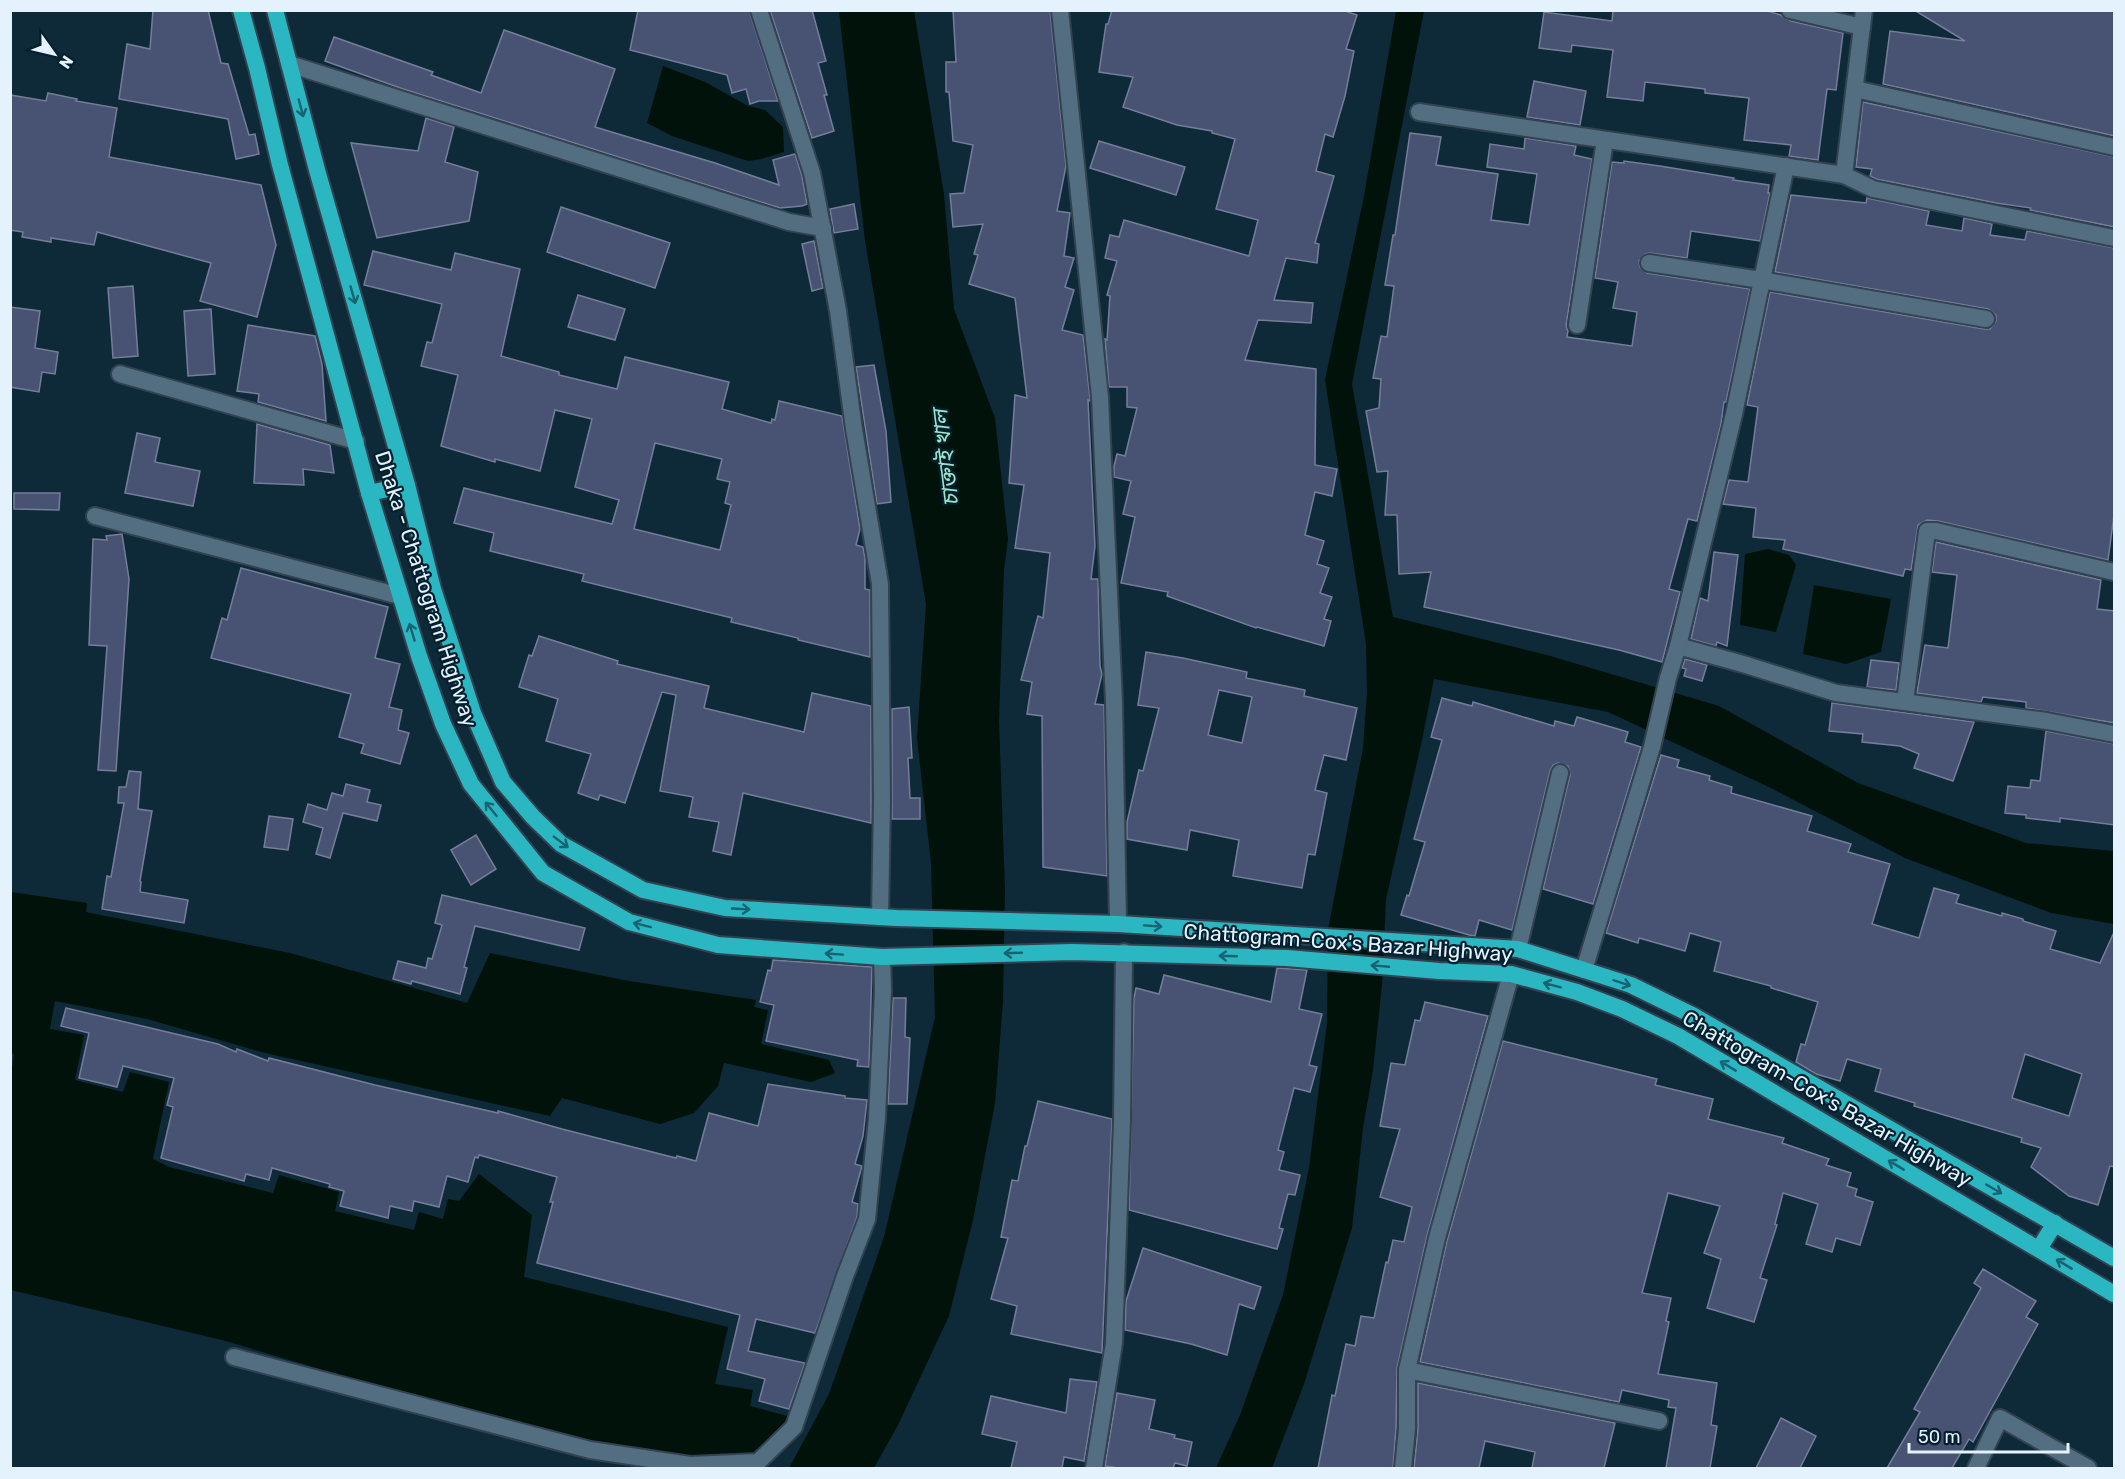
<svg xmlns="http://www.w3.org/2000/svg" width="2125" height="1479" font-family="Rubik,'Noto Sans Bengali',sans-serif">
<style>
.water{fill:#00120a}
.building{fill:#485373;stroke:#747e99;stroke-width:1.5;fill-rule:evenodd}
.lines{fill:none;stroke-linecap:round;stroke-linejoin:round}
.minor-casing{stroke:#324250;stroke-width:20}
.trunk-casing{stroke:#324250;stroke-width:20}
.minor{stroke:#526e80;stroke-width:16}
.trunk{stroke:#2bb7c2;stroke-width:16}
.oneway{stroke:#166371}
.labels{text-anchor:middle;stroke-width:4.5;stroke-linejoin:round;paint-order:stroke}
.street-label{font-size:21px;fill:#e3f2fc;stroke:#041f2e}
.water-label{font-size:22px;font-style:italic;fill:#9ce5c8;stroke:#041f2e}
</style>
<rect width="100%" height="100%" fill="#0e2938"/>
<!-- water -->
<g class="water">
<path d="M839,11H914L944,194L954,309L995,418L1008,539L1004,570L999,721L1005,889L1003,1002L995,1103L973,1220L949,1316L898,1425L874,1468H789L829,1394L884,1237L935,1017L931,863L917,738L926,604L865,241Z"/>
<path d="M1396,11H1424L1352,384L1393,617L1547,655L1719,706L1858,783L2026,843L2114,851V924L2051,913L1905,858L1771,788L1608,712L1434,679L1422,740L1386,899L1382,985L1373,1070L1363,1128L1352,1228L1304,1384L1272,1468H1216L1240,1415L1283,1295L1309,1168L1327,1023L1328,930L1363,748L1367,692L1366,644L1325,380L1364,196Z"/>
<path d="M663,66L705,82L748,106L765,110L783,127L784,152L761,159L748,161L672,136L647,123Z"/>
<path d="M1768,549L1789,555L1796,565L1776,632L1740,625L1745,554Z"/>
<path d="M1814,585L1891,599L1881,652L1846,664L1803,654Z"/>
<path d="M11,892L87,903L86,912L290,953L467,1003L490,953L629,981L756,1000L754,1007L768,1010L761,1044L829,1060L835,1073L811,1082L724,1063L718,1086L694,1113L660,1124L562,1098L550,1116L265,1053L147,1019L55,1001L50,1029L84,1035L75,1080L123,1092L130,1072L169,1082L153,1159L169,1167L273,1193L279,1175L339,1192L335,1211L414,1230L419,1212L443,1219L448,1199L459,1201L479,1174L532,1215L524,1277L728,1327L715,1384L753,1390L750,1406L791,1417L758,1453L690,1456L606,1445L371,1384L222,1340L11,1290L10,1083L14,1054L10,1053Z"/>
</g>
<!-- building -->
<g class="building">
<path d="M153,10H208L221,63L228,64L249,135L255,134L259,154L236,159L228,119L119,99L127,44L150,49Z"/>
<path d="M638,10H749L778,101H759L750,104L746,89L732,93L727,75L630,50Z"/>
<path d="M770,10H812L826,61L818,63L827,95H824L834,131L812,138Z"/>
<path d="M953,10H1050L1066,166L1057,211L1070,213L1064,256L1074,258L1065,287L1074,290L1062,330L1083,335L1090,398V401L1088,400L1095,546L1091,579H1098L1100,666L1102,674L1095,704L1104,705L1107,876L1043,867L1042,716L1027,714L1032,682L1021,680L1038,616L1043,618L1050,553L1015,548L1024,485L1009,483L1015,395L1027,398L1015,298L969,284L978,255L974,254L983,224L953,227L950,194L964,193L973,145L953,141L949,92H946V62H956Z"/>
<path d="M1112,10H1342L1357,15L1346,49L1354,51L1345,96L1333,137L1325,134L1316,171L1334,176L1315,243L1319,244L1317,263L1286,258L1274,300L1313,303L1311,323L1258,320L1245,360L1316,369L1315,465L1337,469L1332,496L1315,492L1305,535L1324,541L1317,564L1329,568L1320,593L1332,597L1324,619L1331,621L1324,646L1257,627L1256,628L1167,596L1168,592L1121,583L1135,517L1123,514L1131,481L1114,477V466L1117,454L1125,456L1137,408L1127,407V387H1109L1105,339L1107,340L1110,296L1107,295L1117,261L1105,258L1110,235L1119,237L1124,220L1249,256L1258,220L1216,209L1235,139L1212,133V131L1177,125L1123,107L1133,77L1099,72L1106,24H1108Z"/>
<path d="M1613,10H1764L1781,15L1791,21L1843,33L1836,90L1827,89L1818,160L1789,156L1791,145L1744,140L1749,98L1705,93V89L1645,82L1643,101L1607,97L1613,50L1572,45L1571,52L1539,48L1544,12L1612,21Z"/>
<path d="M1914,10H2115V136L1883,84L1890,31L1965,41Z"/>
<path d="M504,30L615,69L595,127L715,163L779,185L773,160L795,154L802,176L807,204L802,206L780,208L403,89L325,61L334,37L433,72L431,75L481,93Z"/>
<path d="M1534,81L1586,91L1580,125L1527,117Z"/>
<path d="M48,93L77,99L76,101L117,108L109,157L261,185L276,245L257,317L200,301L211,263L97,232L94,245L51,238V242L22,237L23,232L10,230V95L46,101Z"/>
<path d="M1863,102L2115,157V227L2030,210L2031,208L1996,203L1876,179L1870,176L1872,169L1856,167Z"/>
<path d="M426,118L454,127L445,162L478,172L469,221L377,238L351,143L418,151Z"/>
<path d="M1410,133L1441,137L1436,165L1498,174L1491,220L1529,225L1537,174L1487,167L1490,144L1524,149L1525,138L1576,146L1574,155L1592,159L1566,326L1568,331L1567,337L1632,346L1637,312L1613,308L1618,282L1595,278L1612,162L1624,163V161L1660,166L1734,178L1733,180L1769,185L1768,193H1770L1760,241L1691,231L1687,258L1650,253L1645,254L1639,261L1640,267L1647,273L1750,289L1726,402H1724L1721,424L1697,521L1688,519L1669,589L1680,592L1662,662L1619,650L1424,607L1431,572L1399,574L1397,515H1385L1388,471L1377,472L1366,411L1379,408L1381,379L1373,378L1381,336L1387,337L1394,286L1385,285L1393,235H1395Z"/>
<path d="M1099,141L1185,167L1176,195L1090,168Z"/>
<path d="M1791,195L1866,203L1867,198L1929,211L1926,225L1962,231L1964,218L1992,224L1990,235L2025,240L2027,231L2115,248V508L2108,560L1938,521L1927,520L1918,525L1911,570L1905,569L1903,576L1783,549L1785,540L1753,537L1756,508L1723,504L1729,480L1748,482L1758,407L1747,405L1770,292L1984,329H1990L1996,321V315L1988,309L1775,272Z"/>
<path d="M854,204L858,229L834,233L830,209Z"/>
<path d="M561,207L670,243L655,288L547,252Z"/>
<path d="M814,241L823,288L812,291L802,244Z"/>
<path d="M373,251L451,270L455,253L520,269L501,356L559,372V375L617,389L625,357L729,382L722,409L771,423L772,419L775,420L779,401L842,416L860,529L856,545L863,547L865,559V589L870,590V657L798,640V638L731,622L732,618L582,581L584,574L490,551L494,533L454,523L464,488L612,524L619,500L575,487L592,419L555,410L540,471L495,459V462L441,446L458,375L421,366L427,342L432,343L442,304L364,285ZM655,443L722,459L717,479L730,482L725,503L731,505L720,550L634,529Z"/>
<path d="M133,286L138,356L113,358L108,288Z"/>
<path d="M578,295L625,309L615,340L568,327Z"/>
<path d="M10,307L40,311L35,348L58,352L55,374L42,372L39,392L10,387Z"/>
<path d="M211,309L215,374L188,376L184,311Z"/>
<path d="M248,325L315,336L322,364L326,421L258,402L259,394L237,391Z"/>
<path d="M874,365L886,431L891,502L877,504L856,367Z"/>
<path d="M257,424L330,445L334,473L303,469L304,485L254,483Z"/>
<path d="M137,433L160,438L155,462L200,471L193,506L125,493Z"/>
<path d="M14,493H60L59,510L14,509Z"/>
<path d="M122,534L129,579L116,771L98,770L107,646L89,645L93,539L107,540L106,536Z"/>
<path d="M1936,542L2101,580L2097,609L2115,611V723L2026,708V702L1983,697L1981,702L1917,693L1925,645L1948,648L1957,575L1932,572Z"/>
<path d="M1714,552L1738,555L1727,646L1717,642L1716,646L1691,639L1700,598L1708,601Z"/>
<path d="M241,568L388,607L375,658L400,664L389,707L402,710L398,730L409,733L400,764L361,753L364,744L339,737L351,694L211,658L222,618L227,620Z"/>
<path d="M539,636L618,661L617,664L709,686L704,708L804,732L812,693L871,706V823L743,793L731,855L713,851L719,822L689,817L693,797L660,791L676,695L662,692L625,803L600,795L598,800L578,793L591,754L546,741L558,699L519,687L529,655L532,656Z"/>
<path d="M1146,652L1183,658L1247,672L1246,678L1305,690L1304,696L1357,708L1346,760L1324,755L1315,790L1327,793L1315,855L1308,854L1302,888L1233,876L1239,840L1190,830L1187,850L1127,839V822L1139,770L1143,771L1159,708L1138,705ZM1219,690L1252,697L1242,743L1208,735Z"/>
<path d="M1685,659L1707,665L1702,681L1684,676L1686,669L1682,668Z"/>
<path d="M1871,660L1899,663L1896,690L1867,687Z"/>
<path d="M1442,698L1472,706L1473,702L1554,726L1555,721L1574,726L1577,717L1628,732L1625,742L1641,747L1593,904L1543,889L1570,775L1568,766L1558,763L1553,765L1550,771L1512,930L1479,920L1475,936L1469,935L1401,915L1407,895L1409,896L1425,842L1414,839L1442,740L1431,737Z"/>
<path d="M1832,703L1974,722L1953,781L1914,768L1919,754L1900,746L1862,742L1863,734L1829,731Z"/>
<path d="M909,707L912,758H908L910,798H920V819H892V709Z"/>
<path d="M2046,731L2115,744V825L2060,818V822L2026,818V815L2005,813L2008,786L2030,788L2031,780L2040,781Z"/>
<path d="M1661,755L1679,760L1677,767L1710,776L1709,780L1732,787L1731,793L1812,816L1807,831L1851,844L1848,852L1890,864L1872,924L1919,938L1934,888L1959,895L1956,903L2002,916V913L2023,919V921L2056,931L2050,949L2100,963L2115,930V1167L2110,1166L2098,1205L2069,1196L2031,1167L2041,1148L2021,1142L2022,1138L1914,1106L1915,1103L1875,1091L1881,1069L1847,1059L1840,1081L1816,1074L1796,1062L1801,1044L1805,1045L1818,1002L1771,988V986L1714,971L1721,942L1690,933L1685,951L1639,938L1638,943L1606,933ZM2025,1054L2082,1074L2069,1116L2012,1098Z"/>
<path d="M129,771L141,772L138,809L152,811L140,881L141,882L140,892L188,900L184,923L102,909L107,876L111,877L124,803H118L119,787H126Z"/>
<path d="M346,784L370,790L367,802L381,805L377,821L343,813L330,858L316,854L323,828L303,822L308,804L327,810L332,793L343,796Z"/>
<path d="M269,816L293,819L288,850L264,847Z"/>
<path d="M476,835L496,869L471,885L451,850Z"/>
<path d="M442,895L585,928L579,950L475,926L464,967L467,968L460,994L412,981L411,984L393,979L398,961L426,968L428,958L432,959L442,925L435,923Z"/>
<path d="M773,960L872,967L869,1067L857,1066L858,1060L766,1041L774,1005L760,1002L768,970L771,971Z"/>
<path d="M1277,968L1307,970L1299,1009L1322,1014L1309,1065L1317,1067L1310,1092L1294,1088L1278,1150L1284,1152L1279,1170L1300,1175L1295,1195L1288,1194L1279,1228L1283,1229L1277,1249L1129,1210L1134,998L1136,988L1159,994L1164,975L1271,1002Z"/>
<path d="M893,998H906L905,1037L910,1038L907,1104H888Z"/>
<path d="M1425,1002L1488,1016L1427,1236L1397,1368L1396,1428L1393,1468H1318L1332,1395L1335,1396L1346,1344L1355,1346L1361,1316L1374,1318L1386,1262L1388,1263L1393,1240L1404,1242L1412,1207L1380,1197L1400,1129L1380,1126L1391,1063L1405,1065L1415,1020L1420,1021Z"/>
<path d="M66,1008L218,1044L236,1052L237,1049L268,1061L269,1058L375,1085L498,1113V1111L562,1129L676,1158L677,1156L696,1161L709,1113L758,1126L768,1084L845,1096V1098L867,1100L863,1136L855,1164L862,1166L852,1202L858,1204L857,1217L815,1333L756,1319L748,1351L805,1363L789,1409L759,1401L765,1379L727,1369L740,1315L537,1263L553,1202H550L557,1177L479,1155L478,1158L475,1157L468,1182L447,1176L439,1207L414,1201L412,1211L390,1206L388,1218L340,1206L344,1191L329,1187L330,1184L272,1168L269,1180L246,1174L244,1181L161,1158L173,1107L167,1105L174,1078L123,1066L117,1087L79,1078L89,1033L61,1026Z"/>
<path d="M1503,1041L1657,1079L1655,1085L1713,1099L1708,1119L1784,1138L1782,1143L1829,1159L1826,1165L1851,1173L1847,1186L1857,1189L1855,1196L1873,1202L1860,1245L1836,1238L1832,1252L1806,1244L1818,1204L1783,1193L1775,1224L1777,1225L1760,1278L1767,1280L1754,1322L1707,1308L1721,1259L1704,1253L1720,1206L1668,1193L1642,1293L1671,1298L1666,1321L1669,1322L1658,1374L1717,1383L1711,1425L1717,1426L1710,1468H1666L1676,1408L1668,1407L1669,1400L1622,1390L1619,1402L1420,1362L1447,1241Z"/>
<path d="M1038,1101L1112,1119L1102,1353L1011,1334L1017,1306L991,1299L1008,1238L1001,1237L1012,1180L1018,1181L1025,1146H1027Z"/>
<path d="M1143,1248L1261,1287L1254,1309L1239,1304L1227,1355L1191,1344L1125,1330L1126,1301Z"/>
<path d="M1983,1269L2036,1301L2026,1317L2038,1324L1973,1442L1969,1439L1952,1468H1887L1920,1412L1914,1409L1981,1288L1974,1283Z"/>
<path d="M1070,1379L1097,1382L1084,1461L1064,1457L1062,1468H1011L1017,1442L982,1434L991,1396L1066,1413Z"/>
<path d="M1418,1383L1615,1423L1604,1468H1532L1535,1452L1485,1441L1479,1468H1414L1418,1429Z"/>
<path d="M1117,1393L1155,1400L1149,1429L1175,1435L1174,1438L1192,1442L1187,1466L1175,1463L1173,1468H1119L1105,1466Z"/>
<path d="M1781,1418L1816,1436L1800,1468H1756Z"/>
</g>
<g class="lines">
<!-- minor casing -->
<g class="minor-casing">
<g id="minor">
<path d="M759,10L812,173L838,311L854,429L880,584L882,801L880,917"/>
<path d="M1060,10L1100,397L1114,702L1118,924"/>
<path d="M1790,10L1862,27"/>
<path d="M289,64L789,222L823,228"/>
<path d="M1855,89L2114,147"/>
<path d="M1419,112L1844,175L1873,189L2114,238"/>
<path d="M1844,175L1864,10"/>
<path d="M1649,263L1761,280L1986,319"/>
<path d="M1577,325L1605,140"/>
<path d="M120,374L356,441"/>
<path d="M95,516L400,596"/>
<path d="M1678,646L1743,664L1836,693L2047,721L2114,734"/>
<path d="M1905,702L1927,531H1936L2114,572"/>
<path d="M1518,949L1560,773"/>
<path d="M1584,970L1652,747L1668,678L1678,646L1734,414L1786,166"/>
<path d="M234,1357L590,1450L690,1465L758,1462L794,1427L845,1276L867,1219L877,1118L883,990L882,957"/>
<path d="M1407,1370L1659,1421"/>
<path d="M1094,1468L1114,1343L1122,1121L1124,952"/>
<path d="M1403,1468L1407,1429V1370L1437,1238L1511,974"/>
<path d="M1976,1468L2000,1418L2088,1468"/>
</g>
</g>
<!-- trunk casing -->
<g class="trunk-casing">
<g id="trunk">
<path d="M241,10L257,68L280,165L369,493L419,656L443,724L471,784L543,873L629,922L718,945L882,957L1072,952L1287,958L1439,971L1511,974L1577,992L1622,1009L1678,1036L2114,1294"/>
<path d="M275,10L317,170L407,485L433,589L473,713L503,782L533,817L561,844L643,890L725,908L896,918L1118,924L1518,949L1631,985L1694,1016L2114,1258"/>
<path d="M369,493L407,485"/>
<path d="M2039,1249L2055,1223"/>
</g>
</g>
<!-- minor -->
<use href="#minor" class="minor"/>
<!-- trunk -->
<use href="#trunk" class="trunk"/>
</g>
<!-- one-way arrows -->
<defs><path id="oneway-shaft" d="M-6 0H5M1.5-3L5.5 0L1.5 3" fill="none" stroke-width="1.6" stroke-linecap="round" stroke-linejoin="round" transform="scale(1.5)"/></defs>
<g class="oneway">
<use href="#oneway-shaft" transform="translate(301 108) rotate(75)"/>
<use href="#oneway-shaft" transform="translate(353 295) rotate(74)"/>
<use href="#oneway-shaft" transform="translate(412 632) rotate(-107)"/>
<use href="#oneway-shaft" transform="translate(491 809) rotate(-129)"/>
<use href="#oneway-shaft" transform="translate(561 842) rotate(37)"/>
<use href="#oneway-shaft" transform="translate(741 909) rotate(3)"/>
<use href="#oneway-shaft" transform="translate(642 925) rotate(-166)"/>
<use href="#oneway-shaft" transform="translate(1153 926) rotate(4)"/>
<use href="#oneway-shaft" transform="translate(1013 953) rotate(178)"/>
<use href="#oneway-shaft" transform="translate(834 954) rotate(-176)"/>
<use href="#oneway-shaft" transform="translate(1228 956) rotate(-178)"/>
<use href="#oneway-shaft" transform="translate(1380 966) rotate(-175)"/>
<use href="#oneway-shaft" transform="translate(1622 983) rotate(18)"/>
<use href="#oneway-shaft" transform="translate(1552 985) rotate(-165)"/>
<use href="#oneway-shaft" transform="translate(1728 1066) rotate(-149)"/>
<use href="#oneway-shaft" transform="translate(1896 1165) rotate(-149)"/>
<use href="#oneway-shaft" transform="translate(1994 1189) rotate(30)"/>
<use href="#oneway-shaft" transform="translate(2064 1264) rotate(-149)"/>
</g>
<g class="labels">
<!-- street labels -->
<g class="street-label">
<text transform="translate(426 589) rotate(72)" y="7">Dhaka - Chattogram Highway</text>
<text transform="translate(1348 943) rotate(4)" y="7">Chattogram-Cox's Bazar Highway</text>
<text transform="translate(1827 1099) rotate(30)" y="7">Chattogram-Cox's Bazar Highway</text>
</g>
<!-- water labels -->
<g class="water-label">
<text transform="translate(945 458) rotate(-97)" y="8">চাক্তাই খাল</text>
</g>
</g>
<!-- border -->
<rect width="2125" height="1479" fill="none" stroke="#e3f2fc" stroke-width="24"/>
<!-- north arrow -->
<g transform="translate(54 54) rotate(124)" stroke="#041f2e" stroke-width="4.5" paint-order="stroke">
<path d="M0-4.5L10 22L0 15L-10 22Z" fill="#e3f2fc"/>
<text y="-9" font-size="16" font-weight="bold" text-anchor="middle" fill="#e3f2fc">N</text>
</g>
<!-- scale -->
<path d="M1909 1443v9h159v-9" fill="none" stroke="#e3f2fc" stroke-width="3"/>
<text x="1918" y="1443" font-size="18" fill="#e3f2fc" stroke="#041f2e" stroke-width="4.5" paint-order="stroke">50 m</text>
</svg>
